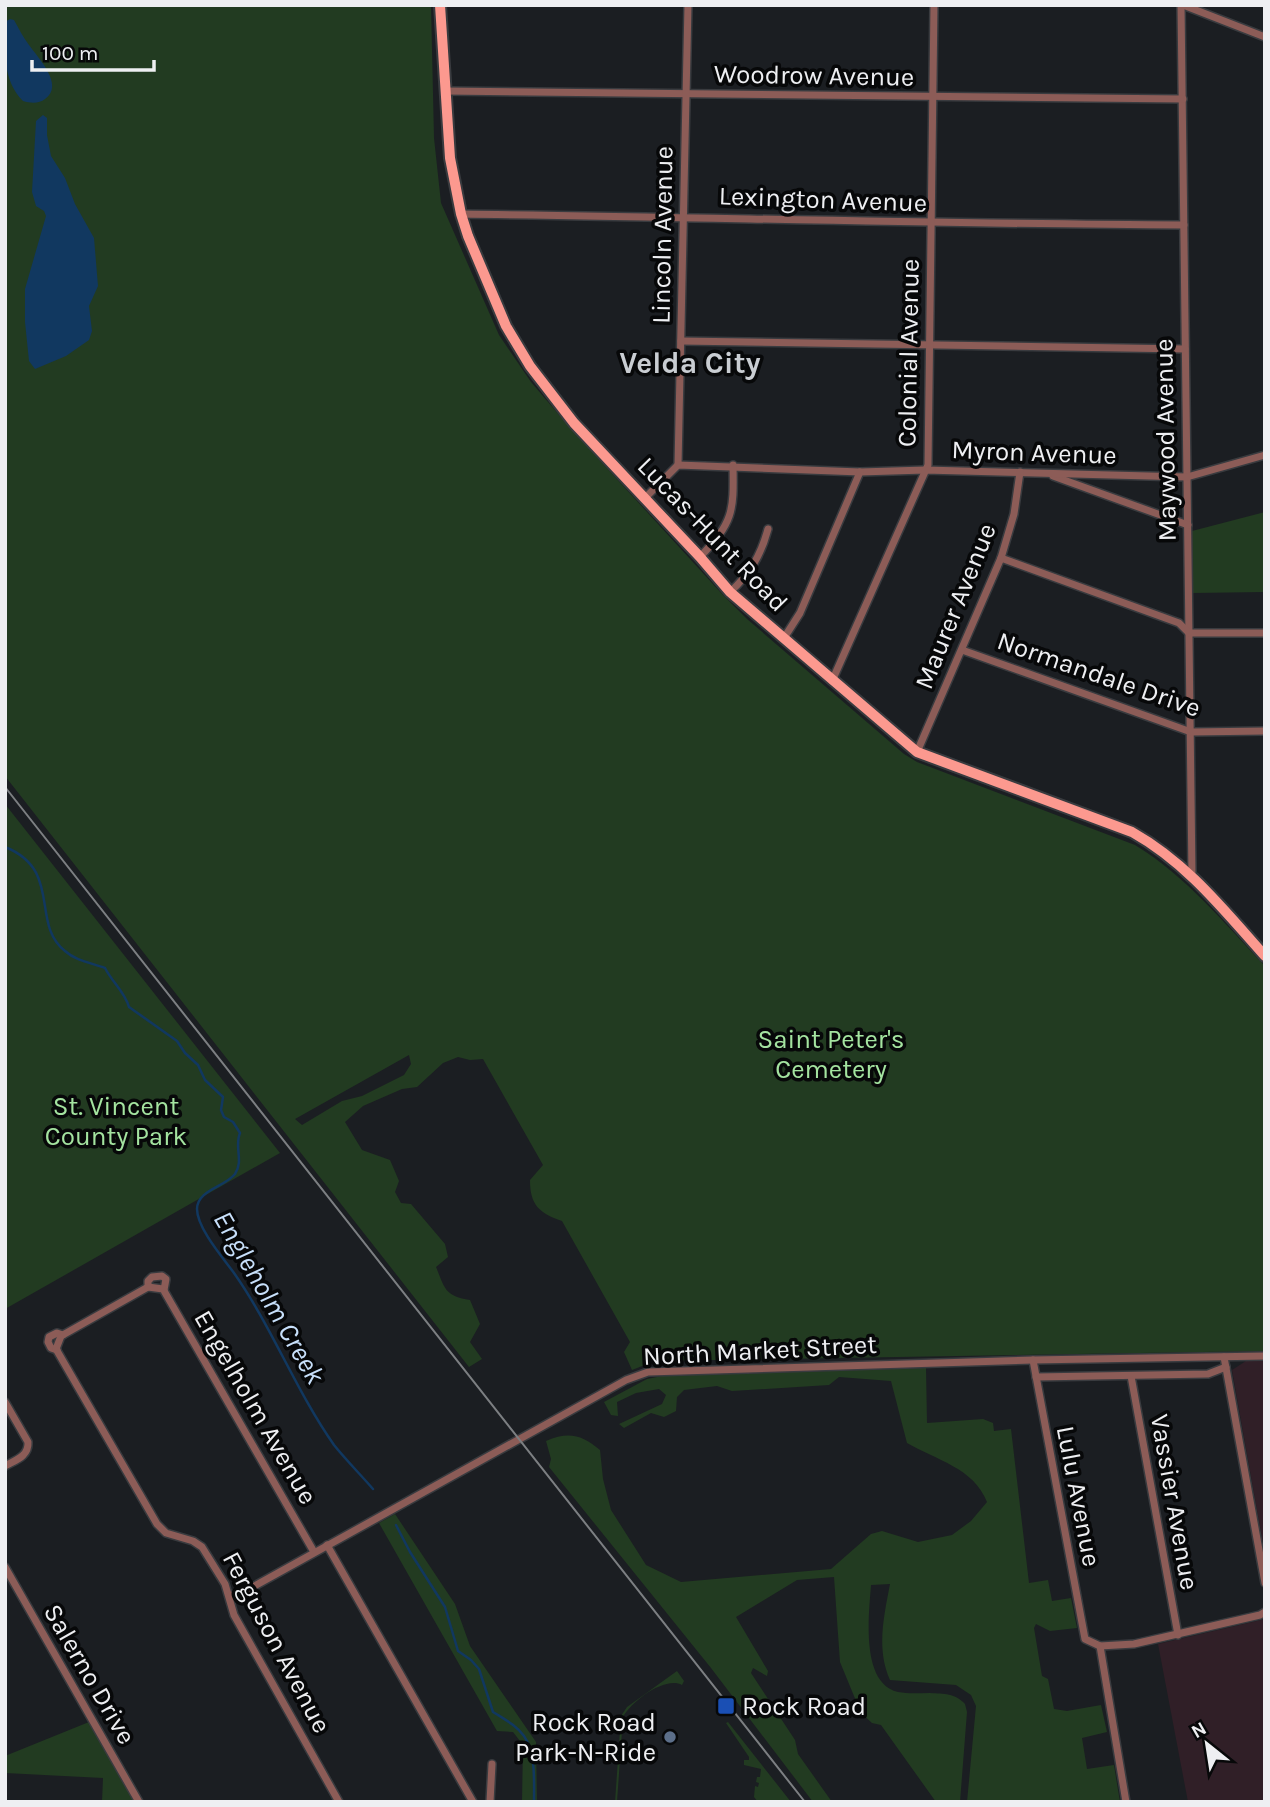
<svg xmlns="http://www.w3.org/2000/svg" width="1270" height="1807" font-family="Karla,sans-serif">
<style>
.education{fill:#301f27}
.green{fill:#223b21;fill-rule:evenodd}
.water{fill:#113860}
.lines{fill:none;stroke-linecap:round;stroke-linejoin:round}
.stream{stroke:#113860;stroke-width:2.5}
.street-casing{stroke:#393b3f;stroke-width:10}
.primary-casing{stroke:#393b3f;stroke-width:14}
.street{stroke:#8c5c57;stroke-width:7}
.primary{stroke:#fc998f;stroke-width:10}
.tram{stroke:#7c7f82;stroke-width:2}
.transit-dot{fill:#1a4fb4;stroke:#070809;stroke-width:2.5}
.service-dot{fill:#5c6f8a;stroke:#070809;stroke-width:2.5}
.labels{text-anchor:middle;stroke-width:7;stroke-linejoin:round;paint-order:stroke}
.street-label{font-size:26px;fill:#eeeff2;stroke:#070809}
.park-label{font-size:26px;fill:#a4e4a0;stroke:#070809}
.poi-label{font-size:26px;fill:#eeeff2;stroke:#070809;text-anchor:start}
.water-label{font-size:28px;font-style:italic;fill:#c7dffa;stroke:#070809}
.quarter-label{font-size:30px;font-weight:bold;fill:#c9cdd2;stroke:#070809}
</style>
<rect width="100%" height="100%" fill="#1b1e22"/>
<!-- education -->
<g class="education">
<path d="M1246,1361H1265V1555L1232,1370Z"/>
<path d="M1265,1619V1802H1188L1158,1644Z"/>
</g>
<!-- green -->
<g class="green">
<path d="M5,5H431L434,138L441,203L499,335L531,382L572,430L723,595L747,619L904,754L917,762L1135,845C1186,876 1224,923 1265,966V1351L655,1361L632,1370L624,1352L630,1342L562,1221C539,1213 530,1205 530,1180L543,1165L483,1059L470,1060L458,1057L443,1063L417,1087L402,1089L363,1106L345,1122L362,1150L390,1160L399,1181L395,1192L401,1203L411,1204L445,1244L448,1257L436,1267C445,1289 445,1296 470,1300L480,1324L470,1342L482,1359L469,1367L5,776ZM409,1055L411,1064L404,1075L362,1096L342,1101L302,1125L295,1119Z"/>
<path d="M1265,512V592L1192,593V531Z"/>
<path d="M5,804L280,1153L5,1309Z"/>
<path d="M926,1368L927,1423L983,1419L993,1423L994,1431L1011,1429L1029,1583L1048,1580L1052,1601L1071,1598L1077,1628L1050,1631L1036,1624L1034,1628L1042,1676L1048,1679L1054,1709L1067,1711L1101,1705L1107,1732L1082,1738L1087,1769L1114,1765L1120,1802H967L976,1706L971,1695L956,1685L890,1680C876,1649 884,1616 890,1584L871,1585C869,1614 860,1683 898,1692C908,1694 920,1693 930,1693C944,1694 955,1693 965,1704L967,1712L960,1802H936L881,1725L872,1723L861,1713L840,1662L834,1577L797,1580L736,1617L768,1671L767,1676L753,1668L751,1673L795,1740L798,1754L832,1802H813L711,1668L549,1467L551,1459L546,1441C569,1431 582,1435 600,1450L603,1479L611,1510L646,1565L681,1582L831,1569L871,1534L882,1531L918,1542L952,1535L971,1521L987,1502C974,1468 936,1460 907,1443L891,1381L839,1377L829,1385L732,1391L717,1386L684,1390L677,1397L676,1411L664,1417L651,1413L624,1428L619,1424L662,1404L666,1395L659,1389L636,1393L617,1402L618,1416L611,1415L604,1402L647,1379L662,1376Z"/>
<path d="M395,1514L455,1604L470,1646L536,1742L537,1802H522L523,1745L513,1732L497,1731L379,1523Z"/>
<path d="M677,1671L684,1681L682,1685C665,1676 632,1701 623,1717L617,1802H615L621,1716L627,1707Z"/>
<path d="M89,1722L135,1802H102L103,1778L5,1773V1756Z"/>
<path d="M728,1722L791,1802H758L754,1797L755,1786L758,1787L759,1783L756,1782L757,1777H760L761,1769L744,1765V1760H749V1757L726,1723Z"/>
</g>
<!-- water -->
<g class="water">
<path d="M10,19L14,20C19,29 23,37 29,45C38,58 65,85 45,99C39,104 30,103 23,101C2,80 5,50 5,22Z"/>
<path d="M43,115L47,118V135L51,156L65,178L75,204L94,238L98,286L89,306L92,331L89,340L66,356L35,369L29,361L25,322V289L46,216L44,211L36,206L32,192L36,121Z"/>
</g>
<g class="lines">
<!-- stream -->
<g class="stream">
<path d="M5,847C63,870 30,924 65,951C76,961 92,963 105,968C112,982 125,992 129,1007L177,1041L185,1053L198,1065L205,1080L223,1097L221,1110L224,1117L233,1122L240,1133C234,1147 244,1161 235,1174C225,1187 197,1190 197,1209C197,1228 223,1258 234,1273C272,1327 296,1391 334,1445C346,1460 360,1474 373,1489"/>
<path d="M396,1525L410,1552L445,1607L458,1651L471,1660L479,1669L493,1712C504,1719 516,1725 524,1736C536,1753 534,1782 534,1802"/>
</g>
<!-- street casing -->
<g class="street-casing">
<g id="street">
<path d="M1181,5L1192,875"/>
<path d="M1183,5L1265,37"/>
<path d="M445,91L1183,99"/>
<path d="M461,214C702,217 943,224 1184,225"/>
<path d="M681,341L1185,349"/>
<path d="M678,465L688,5"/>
<path d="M1053,476L1188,525"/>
<path d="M645,498L678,465L860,472L925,470L1187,477L1265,455"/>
<path d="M700,557C733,522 734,513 733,465"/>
<path d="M1001,558L1179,623L1189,633H1265"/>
<path d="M730,592C750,574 761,555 768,529"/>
<path d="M784,638L800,613L860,472"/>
<path d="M962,650L1191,732L1265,731"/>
<path d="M832,681L928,465L934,5"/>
<path d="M917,752L1001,558L1014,514L1020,472"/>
<path d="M148,1287V1281L152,1277L162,1276L166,1279L164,1290"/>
<path d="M57,1350L51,1348L48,1342L49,1337L57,1333L63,1335"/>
<path d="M1224,1357L1265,1583"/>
<path d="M1033,1360L1085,1639L1100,1646L1134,1644L1260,1615L1265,1612"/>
<path d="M1131,1376L1178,1635"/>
<path d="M1036,1377L1208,1374L1226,1367"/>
<path d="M5,1402L28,1442C29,1456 16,1460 5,1466"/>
<path d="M327,1545L473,1802"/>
<path d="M314,1552L163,1289L148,1287L61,1336L56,1349L157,1524L166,1533L193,1541L202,1547L225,1584L234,1615L339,1802"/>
<path d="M5,1567L139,1802"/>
<path d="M230,1596L251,1588L626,1380L648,1372L1033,1360L1265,1356"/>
<path d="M1100,1646L1126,1802"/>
<path d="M490,1802L492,1764"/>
</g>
</g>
<!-- primary casing -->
<g class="primary-casing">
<path id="primary" d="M440,5L450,158L461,214L468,236L506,326L530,366L574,423L700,557L730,592L917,752L1132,832C1187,863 1223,909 1265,956"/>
</g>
<!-- street -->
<use href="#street" class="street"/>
<!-- primary -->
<use href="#primary" class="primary"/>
<!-- tram -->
<path class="tram" d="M5,787L805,1802"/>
</g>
<!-- markers -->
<rect class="transit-dot" x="717" y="1697" width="18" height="18" rx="3.5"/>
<circle class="service-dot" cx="670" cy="1737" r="7"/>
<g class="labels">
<!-- street labels -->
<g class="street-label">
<text transform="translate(814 75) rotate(1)" y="9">Woodrow Avenue</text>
<text transform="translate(823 199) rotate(2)" y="9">Lexington Avenue</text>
<text transform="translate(662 235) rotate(-89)" y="9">Lincoln Avenue</text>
<text transform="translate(908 353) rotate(-89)" y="9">Colonial Avenue</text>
<text transform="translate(1165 440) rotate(-91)" y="9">Maywood Avenue</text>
<text transform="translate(1034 452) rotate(2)" y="9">Myron Avenue</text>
<text transform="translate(713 534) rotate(46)" y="9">Lucas-Hunt Road</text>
<text transform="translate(955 606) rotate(-68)" y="9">Maurer Avenue</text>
<text transform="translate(1099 674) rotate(19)" y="9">Normandale Drive</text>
<text transform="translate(760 1350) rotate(-3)" y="9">North Market Street</text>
<text transform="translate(256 1407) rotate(60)" y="9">Engelholm Avenue</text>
<text transform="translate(1079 1496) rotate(79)" y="9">Lulu Avenue</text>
<text transform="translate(1175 1502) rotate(80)" y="9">Vassier Avenue</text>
<text transform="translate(277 1642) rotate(62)" y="9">Ferguson Avenue</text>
<text transform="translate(90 1674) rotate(60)" y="9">Salerno Drive</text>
</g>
<!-- park labels -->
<g class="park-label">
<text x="831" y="1048">Saint Peter's<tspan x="831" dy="30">Cemetery</tspan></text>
<text x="116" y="1115">St. Vincent<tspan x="116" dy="30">County Park</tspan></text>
</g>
<!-- poi labels -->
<g class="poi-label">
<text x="742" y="1715">Rock Road</text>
<text x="656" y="1731" text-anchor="end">Rock Road<tspan x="656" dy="30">Park-N-Ride</tspan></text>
</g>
<!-- water labels -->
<g class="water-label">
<text transform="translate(270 1297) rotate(60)" y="10">Engleholm Creek</text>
</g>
<!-- quarter labels -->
<g class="quarter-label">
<text x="690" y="373">Velda City</text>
</g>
</g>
<!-- border -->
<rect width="1270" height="1807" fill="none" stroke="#eeeff2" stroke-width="14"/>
<!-- north arrow -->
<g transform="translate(1207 1744) rotate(330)" stroke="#070809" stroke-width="5" paint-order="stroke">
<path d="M0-5L12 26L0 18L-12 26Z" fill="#eeeff2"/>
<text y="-10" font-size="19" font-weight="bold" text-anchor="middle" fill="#eeeff2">N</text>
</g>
<!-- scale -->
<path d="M32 60v10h122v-10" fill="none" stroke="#eeeff2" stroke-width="3.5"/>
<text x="42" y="60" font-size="21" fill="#eeeff2" stroke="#070809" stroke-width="5" paint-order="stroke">100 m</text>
</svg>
